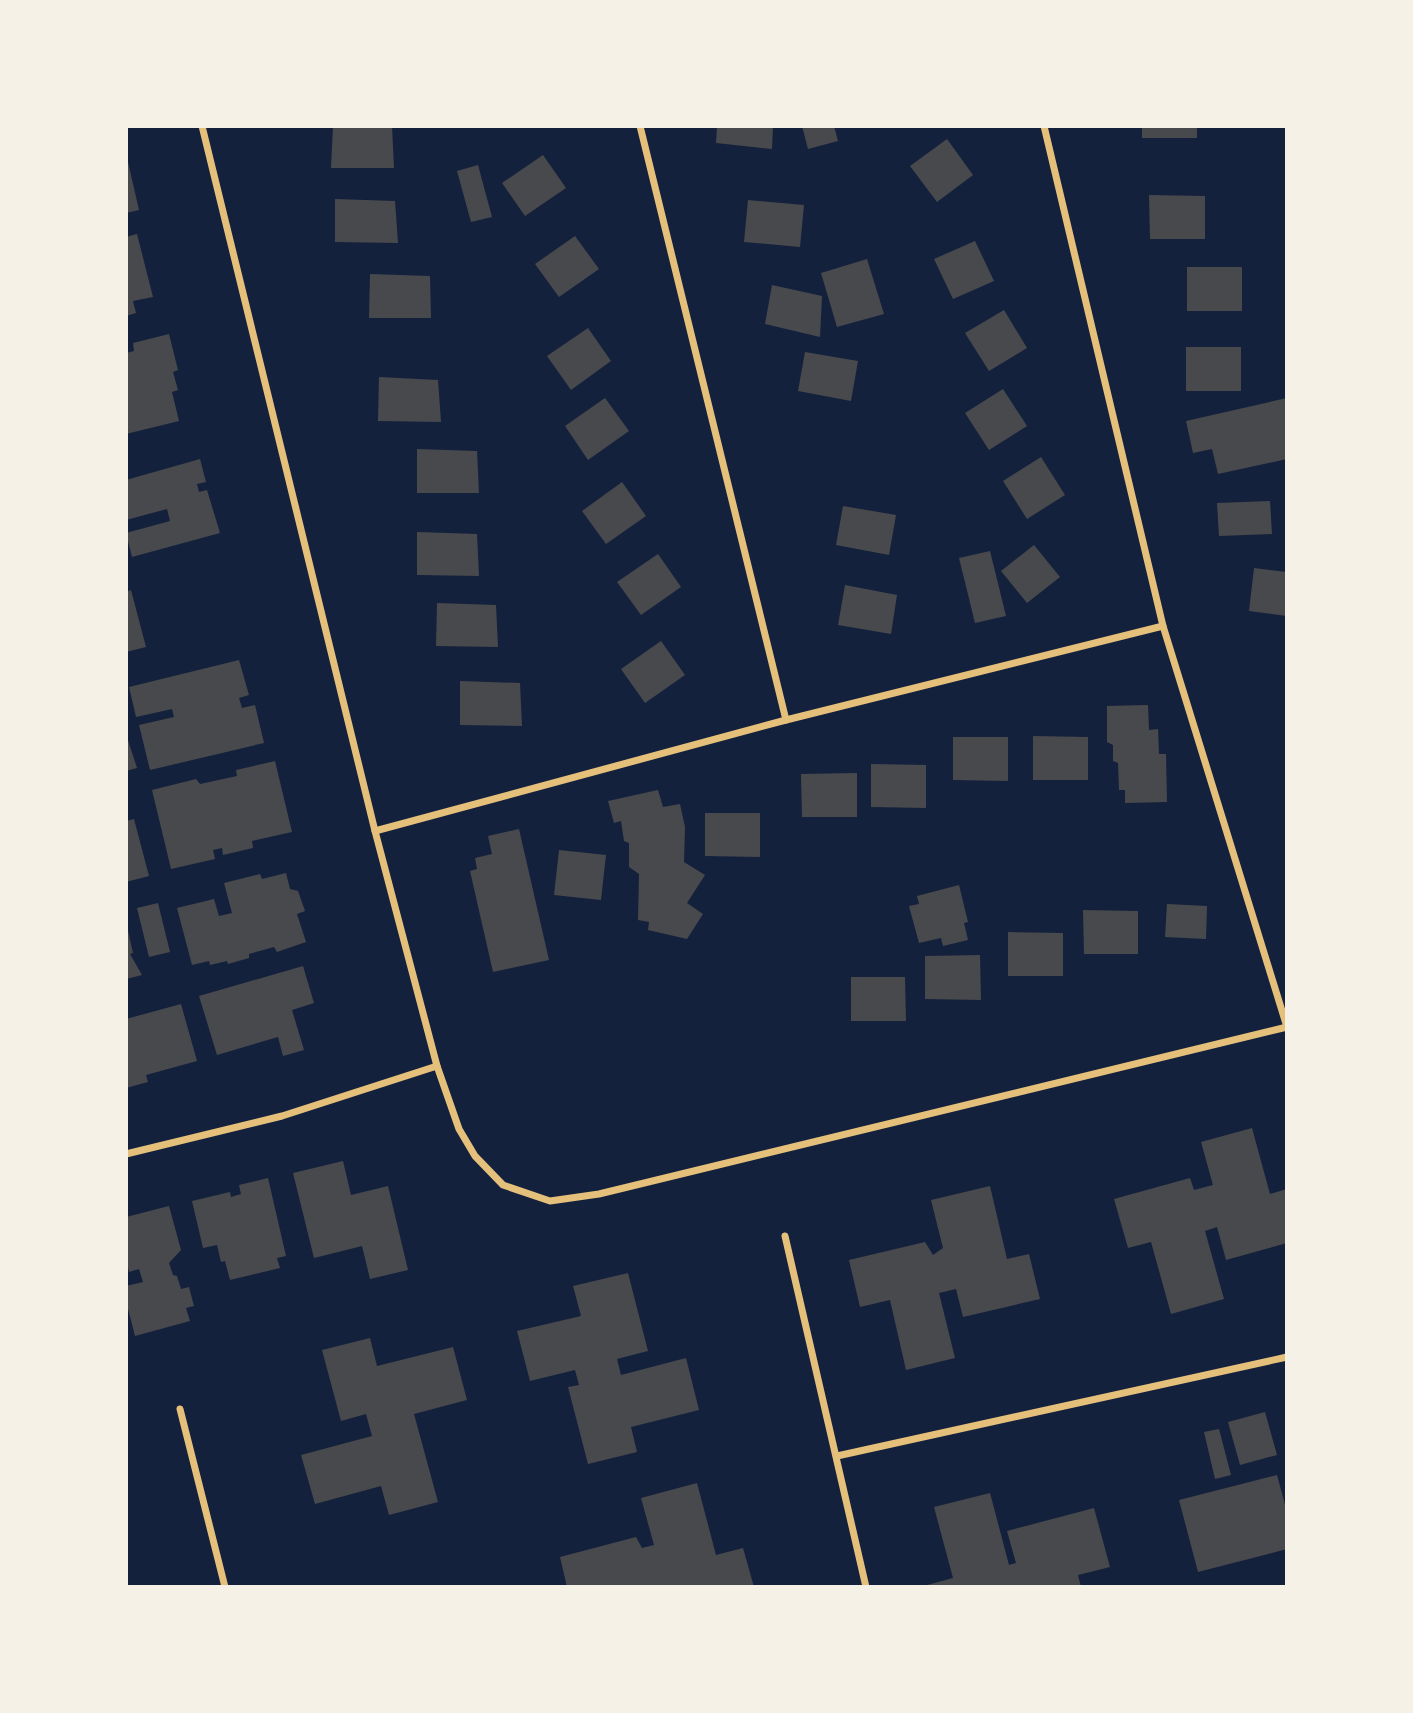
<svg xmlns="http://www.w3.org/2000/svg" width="1413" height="1713" font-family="Poppins,sans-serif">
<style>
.building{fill:#48494c}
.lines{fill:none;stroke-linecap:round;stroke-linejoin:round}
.minor{stroke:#e5c07b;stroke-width:7}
</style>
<rect width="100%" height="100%" fill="#14213d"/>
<!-- building -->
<g class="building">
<path d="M333,126H392L394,168H331Z"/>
<path d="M717,126H773L772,149L716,143Z"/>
<path d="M802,126H834L838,141L808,149Z"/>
<rect x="1142" y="126" width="55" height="12"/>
<path d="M947,139L973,175L937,202L910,166Z"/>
<path d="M543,155L566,188L525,216L502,183Z"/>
<path d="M126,162H128L139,210L126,213Z"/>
<path d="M478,165L492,217L471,222L457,171Z"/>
<path d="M1149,195L1205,196V239H1150Z"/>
<path d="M335,199L395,201L398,243L335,242Z"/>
<path d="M748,200L804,205L800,247L744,242Z"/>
<path d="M137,234L153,297L133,301L136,313L126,316V237Z"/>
<path d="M575,236L599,269L559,297L535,264Z"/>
<path d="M975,241L994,281L953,299L934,259Z"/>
<path d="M867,259L884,314L837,327L821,273Z"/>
<rect x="1187" y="267" width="55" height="44"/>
<path d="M370,274L430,276L431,318H369Z"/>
<path d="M772,285L822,296L820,337L765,324Z"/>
<path d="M1004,310L1027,348L989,371L965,333Z"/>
<path d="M588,328L611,361L571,390L547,356Z"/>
<path d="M169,334L178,370L173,372L178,390L172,392L179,421L126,434V353L134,351L133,343Z"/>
<rect x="1186" y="347" width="55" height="44"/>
<path d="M805,352L858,361L851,401L798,391Z"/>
<path d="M379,377L438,380L441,422L378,421Z"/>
<path d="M1003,389L1027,426L989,450L965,413Z"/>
<path d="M605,398L629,431L588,460L565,426Z"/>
<path d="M1287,398V459L1218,474L1212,449L1193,453L1186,421Z"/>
<path d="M417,449L477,451L479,493H417Z"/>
<path d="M1041,457L1065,495L1027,519L1003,481Z"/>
<path d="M200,459L206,482L197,484L199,492L207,490L220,533L132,557L126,533L170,521L167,509L126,520V480Z"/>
<path d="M622,482L646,516L606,544L582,511Z"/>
<path d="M1270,501L1272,534L1219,536L1217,503Z"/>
<path d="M843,506L896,515L889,555L836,545Z"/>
<path d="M417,532L477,534L479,576L417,575Z"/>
<path d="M1034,545L1060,577L1027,603L1001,571Z"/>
<path d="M990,551L1006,616L975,623L959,558Z"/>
<path d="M658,554L681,587L641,615L617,582Z"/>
<path d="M1254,568L1287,572V616L1249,611Z"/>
<path d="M845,585L897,595L891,634L838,625Z"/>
<path d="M131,590L146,647L126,652V592Z"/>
<path d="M437,603L496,605L498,647L436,646Z"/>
<path d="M661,641L685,675L645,703L621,669Z"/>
<path d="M239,660L249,695L239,698L242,708L255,705L264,743L150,770L139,725L174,717L172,709L136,717L129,687Z"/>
<path d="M460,681L520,683L522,726L460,725Z"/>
<path d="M1148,705L1149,730L1158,729L1159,754H1166L1167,802L1125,803V790H1119L1118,763L1113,761V745L1107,742V706Z"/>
<path d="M126,734L137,768L126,771Z"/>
<path d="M1033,736L1088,737V780H1033Z"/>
<path d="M953,737H1008V781L953,780Z"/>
<path d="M275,761L292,832L252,841L253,848L223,855L222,848L213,850L215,859L171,869L152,790L196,779L200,784L237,776L236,770Z"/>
<path d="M871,764L926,765V808L871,807Z"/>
<path d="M857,773V817H802L801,774Z"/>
<path d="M658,790L663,807L680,804L685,827L684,862L705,875L687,903L703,914L687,939L648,930L649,922L638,920L639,874L629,867V843L624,841L621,821L614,823L608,801Z"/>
<path d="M705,813H760V857L705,856Z"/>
<path d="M134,819L149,876L126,882V821Z"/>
<path d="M519,829L549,960L493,972L470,871L477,869L475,858L492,854L488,836Z"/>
<path d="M559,850L606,855L601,900L554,895Z"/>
<path d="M286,873L290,889L298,891L305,911L297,914L306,942L277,952L274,947L249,954V958L228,964L227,961L210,965L209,961L192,965L177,908L214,899L219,916L232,913L224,883L260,874L262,879Z"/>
<path d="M959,885L968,922L964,923L968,940L943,946L941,938L919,943L909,906L919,904L917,896Z"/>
<path d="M158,903L170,952L149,957L137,908Z"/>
<path d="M1167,904L1207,906L1206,939L1165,937Z"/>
<path d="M1083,910L1138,911V954H1084Z"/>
<path d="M127,926L133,953L130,954L142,975L126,979Z"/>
<path d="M1008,932L1063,933V976H1008Z"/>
<path d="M980,955L981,1000L925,999V956Z"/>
<path d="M303,966L314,1003L292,1010L304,1050L283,1056L278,1037L217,1055L199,996Z"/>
<path d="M851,977H905L906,1021H851Z"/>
<path d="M181,1004L197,1061L146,1075L148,1082L126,1088V1019Z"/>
<path d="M1252,1128L1270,1194L1287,1189V1243L1226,1260L1217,1227L1205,1231L1224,1299L1171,1314L1151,1242L1128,1248L1114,1199L1190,1178L1194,1190L1213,1185L1201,1142Z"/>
<path d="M343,1161L351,1195L388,1186L408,1270L370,1279L362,1246L314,1258L293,1173Z"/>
<path d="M268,1178L286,1256L277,1258L280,1268L230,1280L225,1261L221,1262L217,1245L203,1248L192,1201L230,1192L231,1197L241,1194L239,1185Z"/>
<path d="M990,1186L1007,1259L1029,1254L1040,1299L963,1317L956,1289L939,1293L955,1358L906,1370L890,1300L860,1307L849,1260L925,1242L933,1255L943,1248L931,1200Z"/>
<path d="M169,1206L181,1250L169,1263L173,1275L177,1276L181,1289L189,1287L194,1306L186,1308L190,1321L135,1336L126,1301V1286L143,1282L139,1269L129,1272L126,1258V1217Z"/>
<path d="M628,1273L648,1351L617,1359L621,1375L686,1358L699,1410L631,1427L637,1452L588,1464L568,1387L579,1385L575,1370L530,1381L517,1331L581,1316L573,1286Z"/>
<path d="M370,1338L377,1366L453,1347L467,1400L414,1414L438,1502L389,1515L381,1486L315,1504L301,1455L372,1436L366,1414L341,1421L322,1350Z"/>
<path d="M1265,1412L1277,1455L1240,1465L1228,1422Z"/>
<path d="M1219,1429L1231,1475L1215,1479L1204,1432Z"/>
<path d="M1277,1475L1287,1512V1549L1198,1572L1179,1500Z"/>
<path d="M697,1483L716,1555L743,1548L754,1587H567L560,1557L636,1537L642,1548L654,1545L641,1498Z"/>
<path d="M990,1493L1009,1565L1016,1563L1007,1531L1094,1508L1110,1567L1078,1575L1081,1587H927V1585L953,1578L934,1507Z"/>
</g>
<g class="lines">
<!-- minor -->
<g class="minor">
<path d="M202,126L375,831L437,1066L459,1129L475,1156L503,1185L550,1201L599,1194L1287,1027"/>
<path d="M640,126L786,720"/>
<path d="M1044,126L1163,626L1287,1027"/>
<path d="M375,831L786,720L1163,626"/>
<path d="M126,1154L282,1116L437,1066"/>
<path d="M785,1236L866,1587"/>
<path d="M180,1409L225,1587"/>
<path d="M837,1456L1287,1357"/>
</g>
</g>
<!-- border -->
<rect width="1413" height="1713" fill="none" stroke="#f6f1e7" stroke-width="256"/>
</svg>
